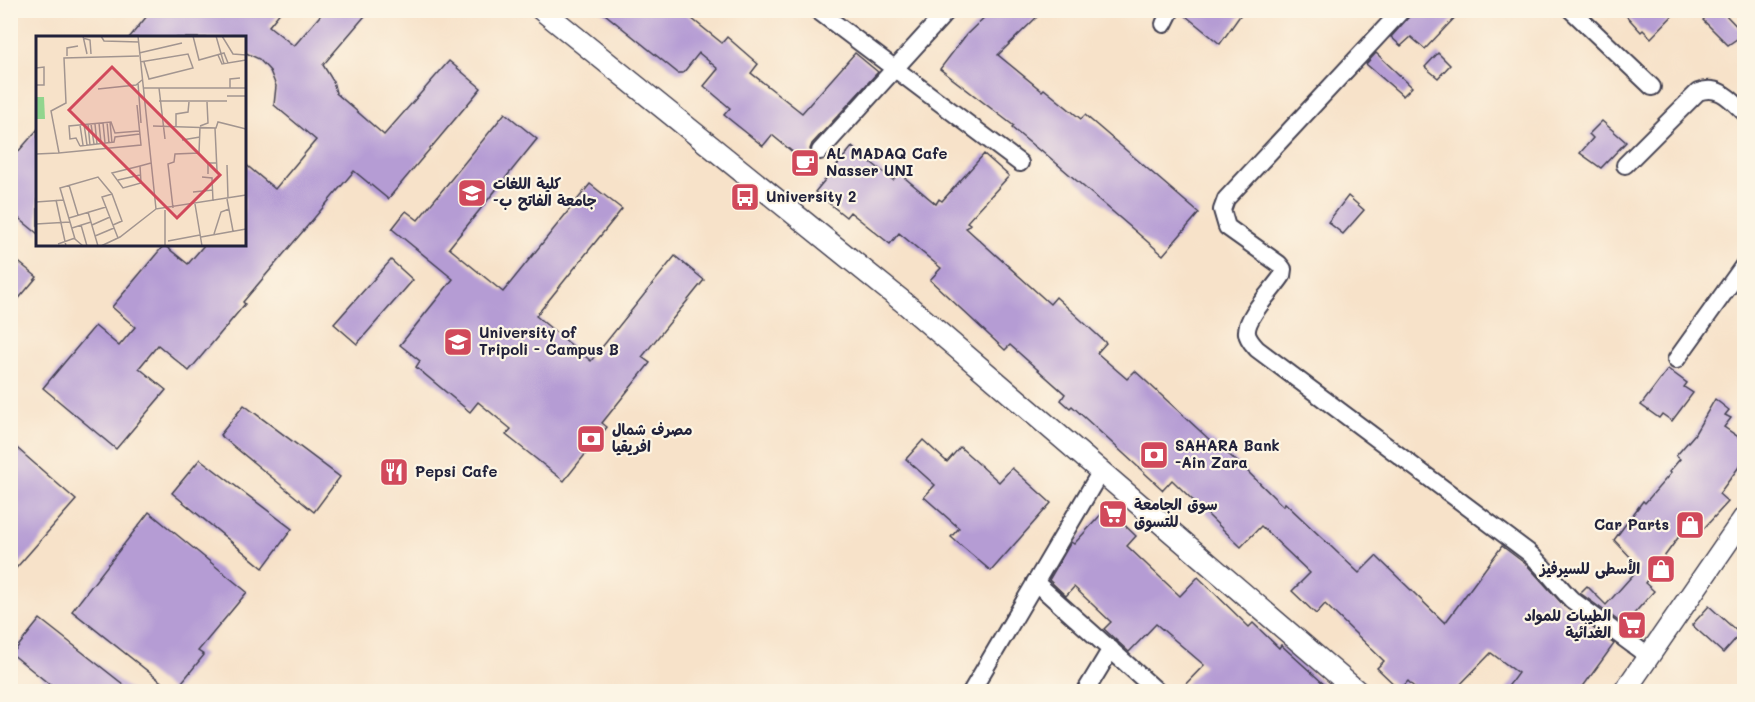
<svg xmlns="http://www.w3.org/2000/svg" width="1755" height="702" font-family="Mali,'Playpen Sans Arabic',sans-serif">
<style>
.building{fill:#b59cd4}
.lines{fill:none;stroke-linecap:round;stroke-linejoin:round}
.minor-casing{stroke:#423f50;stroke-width:20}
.tertiary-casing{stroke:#423f50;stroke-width:24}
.minor{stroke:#fff;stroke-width:16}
.tertiary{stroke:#fff;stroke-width:21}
.labels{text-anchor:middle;stroke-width:4.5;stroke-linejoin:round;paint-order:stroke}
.poi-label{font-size:15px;font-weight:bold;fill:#22223b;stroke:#fcf5e5;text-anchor:start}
.inset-road{fill:none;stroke:#a29590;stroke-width:1.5}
.view{fill:#d1495b;fill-opacity:0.15;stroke:#d1495b;stroke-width:3}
.inset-edge{fill:none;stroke:#22223b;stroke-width:3}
</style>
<rect width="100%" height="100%" fill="#fcf5e5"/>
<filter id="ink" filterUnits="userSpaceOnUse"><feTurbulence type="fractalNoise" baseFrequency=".0167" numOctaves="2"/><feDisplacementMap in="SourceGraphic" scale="12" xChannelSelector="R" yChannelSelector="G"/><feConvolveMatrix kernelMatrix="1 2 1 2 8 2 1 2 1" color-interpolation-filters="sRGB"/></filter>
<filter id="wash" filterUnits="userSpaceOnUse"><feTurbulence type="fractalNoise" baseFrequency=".008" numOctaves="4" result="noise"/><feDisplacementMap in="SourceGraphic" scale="24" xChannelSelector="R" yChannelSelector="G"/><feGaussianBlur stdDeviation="1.35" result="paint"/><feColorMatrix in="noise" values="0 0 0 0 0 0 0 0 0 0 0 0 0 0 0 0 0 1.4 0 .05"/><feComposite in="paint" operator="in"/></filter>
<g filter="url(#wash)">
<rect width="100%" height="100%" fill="#f7e2c9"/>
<g id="blocks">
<!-- building -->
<g class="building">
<path d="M152,10H282L269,26L294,46L325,10H370L323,65L333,81L336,93L384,135L449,61L481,88L388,199L354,171L243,302L245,304L189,371L158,345L139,368L166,390L116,449L43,388L95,326L119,346L135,327L112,307L164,245L188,264L205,244H244V163L275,189L316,140L274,105L276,86L270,71L259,59L244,52V38H129Z"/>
<path d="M600,10H681L722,43L727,37L758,64L751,73L802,113L855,53L878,72L812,144L810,149L812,157L806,163L772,135L763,146L724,115L730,108L704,86L718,69L699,53L683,73H678Z"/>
<path d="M992,10H1044L998,55L1042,91L1044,89L1081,119L1085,115L1199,213L1163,255L1041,150L1040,151L1012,128L1014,126L940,69L966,35Z"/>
<path d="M1181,10H1244L1220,44L1181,12Z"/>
<path d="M1415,10H1462L1425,49L1411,37L1401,46L1391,37Z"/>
<path d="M1621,10H1678L1651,38L1643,30L1641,32Z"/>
<path d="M1713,10H1721L1744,34L1728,45L1703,20Z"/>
<path d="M1376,53L1412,87L1403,96L1366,64Z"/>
<path d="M1438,53L1450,65L1438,78L1425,67Z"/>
<path d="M505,113L537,139L449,248L503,292L590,184L622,209L536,316L591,361L675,256L704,280L642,357L650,363L602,423L607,427L564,481L506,435L511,429L478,402L470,412L416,367L420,361L400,345L453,279L392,229L406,211L418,220Z"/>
<path d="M1602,121L1626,142L1601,168L1580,153L1593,138L1589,134Z"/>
<path d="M38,129V234L10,211V161Z"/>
<path d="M852,147L893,180L899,173L936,204L939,199L942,201L984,154L1009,176L967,222L970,224L966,228L1050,304L1056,297L1106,343L1097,353L1127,379L1135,371L1211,441L1212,440L1241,465L1283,506L1285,503L1359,573L1376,556L1445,623L1502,546L1527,565L1565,607L1614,644L1579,692H1504L1518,673L1491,653L1453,692H1419L1408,681L1400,690L1377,668L1384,661L1325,604L1316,614L1292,591L1310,573L1261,526L1241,547L1172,480L1163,490L1072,406L1070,408L1061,400L1065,394L1010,345L1005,350L930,280L941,268L899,233L890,244L850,212L846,217L815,192Z"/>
<path d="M1348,196L1364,210L1343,234L1328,222Z"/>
<path d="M10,255L37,277L10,309Z"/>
<path d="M391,260L413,280L357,344L334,324Z"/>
<path d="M1668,369L1687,383L1684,387L1693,393L1672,421L1662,414L1659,418L1641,405Z"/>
<path d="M1715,399L1729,410L1725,415L1731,418L1724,427L1744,441V460L1719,494L1728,502L1696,537L1686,527L1645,583L1654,591L1624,625L1580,593L1587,586L1606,605L1640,567L1614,540L1643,501L1645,503L1671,473L1669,472L1680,459L1676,456L1694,435Z"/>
<path d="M244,405L340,477L314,512L220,435Z"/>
<path d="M923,440L947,462L960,447L999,482L1012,468L1051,503L991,571L951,537L959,528L924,497L935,485L906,459Z"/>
<path d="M10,442L76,500L10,575Z"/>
<path d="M200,459L292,529L263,568L172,493Z"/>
<path d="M1107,508L1136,536L1127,546L1180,596L1198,577L1249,627L1253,623L1279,648L1281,645L1325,685L1319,692H1178L1204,665L1156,624L1129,652L1104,629L1111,622L1074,587L1066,596L1049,580L1071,542L1074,544Z"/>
<path d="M149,512L247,592L198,651L204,655L174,692L72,611Z"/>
<path d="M1709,606L1740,634L1723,653L1692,625Z"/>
<path d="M40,619L133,692H59L12,654Z"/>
</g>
</g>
</g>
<g filter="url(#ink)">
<use href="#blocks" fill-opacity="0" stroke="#423f50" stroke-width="1.5"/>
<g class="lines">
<!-- minor casing -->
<g class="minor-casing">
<g id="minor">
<path d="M817,10L1020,163"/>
<path d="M1402,10L1226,199L1222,210L1227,227L1279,264L1283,269L1282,276C1273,290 1245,317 1247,333C1248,340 1253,344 1257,349L1528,552C1545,567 1557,585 1572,600L1648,656"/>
<path d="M1571,10L1652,87"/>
<path d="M1164,24L1171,10"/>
<path d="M820,151L948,10"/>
<path d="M1625,165L1698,92C1719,84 1731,100 1744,112"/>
<path d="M1676,360L1744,265"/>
<path d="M1035,582L1158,692"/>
<path d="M971,692L1101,471"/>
<path d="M1085,692L1111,649"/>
</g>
</g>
<!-- tertiary casing -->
<g class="tertiary-casing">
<g id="tertiary">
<path d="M542,10L907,305L1358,692"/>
<path d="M1624,692L1744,518"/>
</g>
</g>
<!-- minor -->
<use href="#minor" class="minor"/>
<!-- tertiary -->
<use href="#tertiary" class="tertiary"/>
</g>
</g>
<!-- icons -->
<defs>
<g id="cafe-square" transform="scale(1.5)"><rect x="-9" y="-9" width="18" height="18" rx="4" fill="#d1495b" stroke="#fcf5e5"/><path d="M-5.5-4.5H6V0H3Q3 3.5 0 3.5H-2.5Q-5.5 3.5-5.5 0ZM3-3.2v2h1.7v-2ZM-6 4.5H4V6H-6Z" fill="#fff"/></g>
<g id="university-square" transform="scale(1.5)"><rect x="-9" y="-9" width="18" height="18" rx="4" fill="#d1495b" stroke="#fcf5e5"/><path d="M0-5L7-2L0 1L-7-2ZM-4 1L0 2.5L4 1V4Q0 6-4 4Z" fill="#fff"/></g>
<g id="bus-square" transform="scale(1.5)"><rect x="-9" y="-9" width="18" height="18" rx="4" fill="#d1495b" stroke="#fcf5e5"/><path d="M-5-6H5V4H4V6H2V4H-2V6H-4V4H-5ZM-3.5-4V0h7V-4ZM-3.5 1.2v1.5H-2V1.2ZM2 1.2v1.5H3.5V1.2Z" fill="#fff"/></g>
<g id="bank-square" transform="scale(1.5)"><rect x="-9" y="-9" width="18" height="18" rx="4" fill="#d1495b" stroke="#fcf5e5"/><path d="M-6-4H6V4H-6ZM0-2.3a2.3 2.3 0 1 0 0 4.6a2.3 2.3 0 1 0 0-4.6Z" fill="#fff"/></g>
<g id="restaurant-square" transform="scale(1.5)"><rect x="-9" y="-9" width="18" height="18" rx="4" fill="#d1495b" stroke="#fcf5e5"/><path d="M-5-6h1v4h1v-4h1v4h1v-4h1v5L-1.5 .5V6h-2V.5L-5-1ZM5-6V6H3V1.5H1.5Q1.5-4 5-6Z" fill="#fff"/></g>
<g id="supermarket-square" transform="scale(1.5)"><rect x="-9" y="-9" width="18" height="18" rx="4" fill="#d1495b" stroke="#fcf5e5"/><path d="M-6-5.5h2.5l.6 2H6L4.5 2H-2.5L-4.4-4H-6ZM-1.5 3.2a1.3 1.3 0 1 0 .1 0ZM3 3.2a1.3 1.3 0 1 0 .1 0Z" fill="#fff"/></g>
<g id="shop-square" transform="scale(1.5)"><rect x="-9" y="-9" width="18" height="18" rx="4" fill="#d1495b" stroke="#fcf5e5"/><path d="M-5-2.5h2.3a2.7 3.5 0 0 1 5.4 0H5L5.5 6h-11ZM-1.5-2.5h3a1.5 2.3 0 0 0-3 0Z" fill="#fff"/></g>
</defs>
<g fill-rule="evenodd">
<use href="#cafe-square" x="805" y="163"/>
<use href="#university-square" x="472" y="193"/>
<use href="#bus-square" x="745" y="197"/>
<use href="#university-square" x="458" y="342"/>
<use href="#bank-square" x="591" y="439"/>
<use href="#bank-square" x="1154" y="455"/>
<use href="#restaurant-square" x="394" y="472"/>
<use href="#supermarket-square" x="1113" y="514"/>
<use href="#shop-square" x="1690" y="525"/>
<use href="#shop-square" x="1661" y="569"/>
<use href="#supermarket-square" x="1632" y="625"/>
</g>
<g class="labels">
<!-- poi labels -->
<g class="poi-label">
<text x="826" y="159">AL MADAQ Cafe<tspan x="826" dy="17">Nasser UNI</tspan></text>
<text x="493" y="189">كلية اللغات<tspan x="493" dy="17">-جامعة الفاتح ب</tspan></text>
<text x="766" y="202">University 2</text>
<text x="479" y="338">University of<tspan x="479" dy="17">Tripoli - Campus B</tspan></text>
<text x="612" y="435">مصرف شمال<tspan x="612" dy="17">افريقيا</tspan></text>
<text x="1175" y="451">SAHARA Bank<tspan x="1175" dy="17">-Ain Zara</tspan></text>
<text x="415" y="477">Pepsi Cafe</text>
<text x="1134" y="510">سوق الجامعة<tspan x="1134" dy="17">للتسوق</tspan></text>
<text x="1669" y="530" text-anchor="end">Car Parts</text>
<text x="1640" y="574" text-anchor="end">الأسطى للسيرفيز</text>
<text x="1611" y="621" text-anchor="end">الطيبات للمواد<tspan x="1611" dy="17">الغدائية</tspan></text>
</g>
</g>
<!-- overview -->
<g transform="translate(36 36)">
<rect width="210" height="210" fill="#f7e2c9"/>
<path d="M0,61H8L9,83H0Z" fill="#92d58e"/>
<path class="inset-road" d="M47,0L51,18M65,0L68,5L103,6M102,0L120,173L210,159M157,0L163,24L188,17L192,27M180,0L188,28M186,0L197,18L210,19M47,2L54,4L55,18M103,17L146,7M182,19L186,28L210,24M31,20V12L42,10M104,26L152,18L157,32L113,43L108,26M0,32L8,31V49H0M102,47L105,87M107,52H210M123,52L129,103M194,52V43L204,42M62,53L100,49L106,44M191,60H210M123,65H191M101,69L105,109L23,117L15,75L30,67L28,22L103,20M71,86L73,107M74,86L76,107M63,87L65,107M67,87L69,107M48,88L51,109M52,88L54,109M55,88L58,108M59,88L61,108M44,89L47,109M117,90L180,92L182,86L210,93M140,90V78L152,76L153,66M164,90L172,87L171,66M179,92L181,135M146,104L164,101M44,110L40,102L34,103L33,90L75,86L79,97L103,95M44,110L78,106L79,101L104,98M0,118L23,117M191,129L192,162M104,130L105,147L87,152L76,137L104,130L115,127M172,138V127H181M166,141L176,142L177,165M82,144L104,139M33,149L42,179M157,156L177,154M76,158L66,161L82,202M191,163L197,195M20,164L30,210M0,166L28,164M159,168L166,210M137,172L132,128L138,126L139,118L163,117L164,91M129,174V210M52,176L62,210M33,182L70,171M0,188L34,186M45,189L51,210M56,189L74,181M36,192L55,186M178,198L185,176L193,173M59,200L78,192M165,201L210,193M132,205L164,199M22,208L39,202M47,210L39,203L24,152L62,141L76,158L86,185L77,189M65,210L84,201L120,173"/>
<path class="view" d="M76,31L184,139L141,182L33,74Z"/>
<rect width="210" height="210" class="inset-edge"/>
</g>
<!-- margin -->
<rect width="1755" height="702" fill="none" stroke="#fcf5e5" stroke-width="36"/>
</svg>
